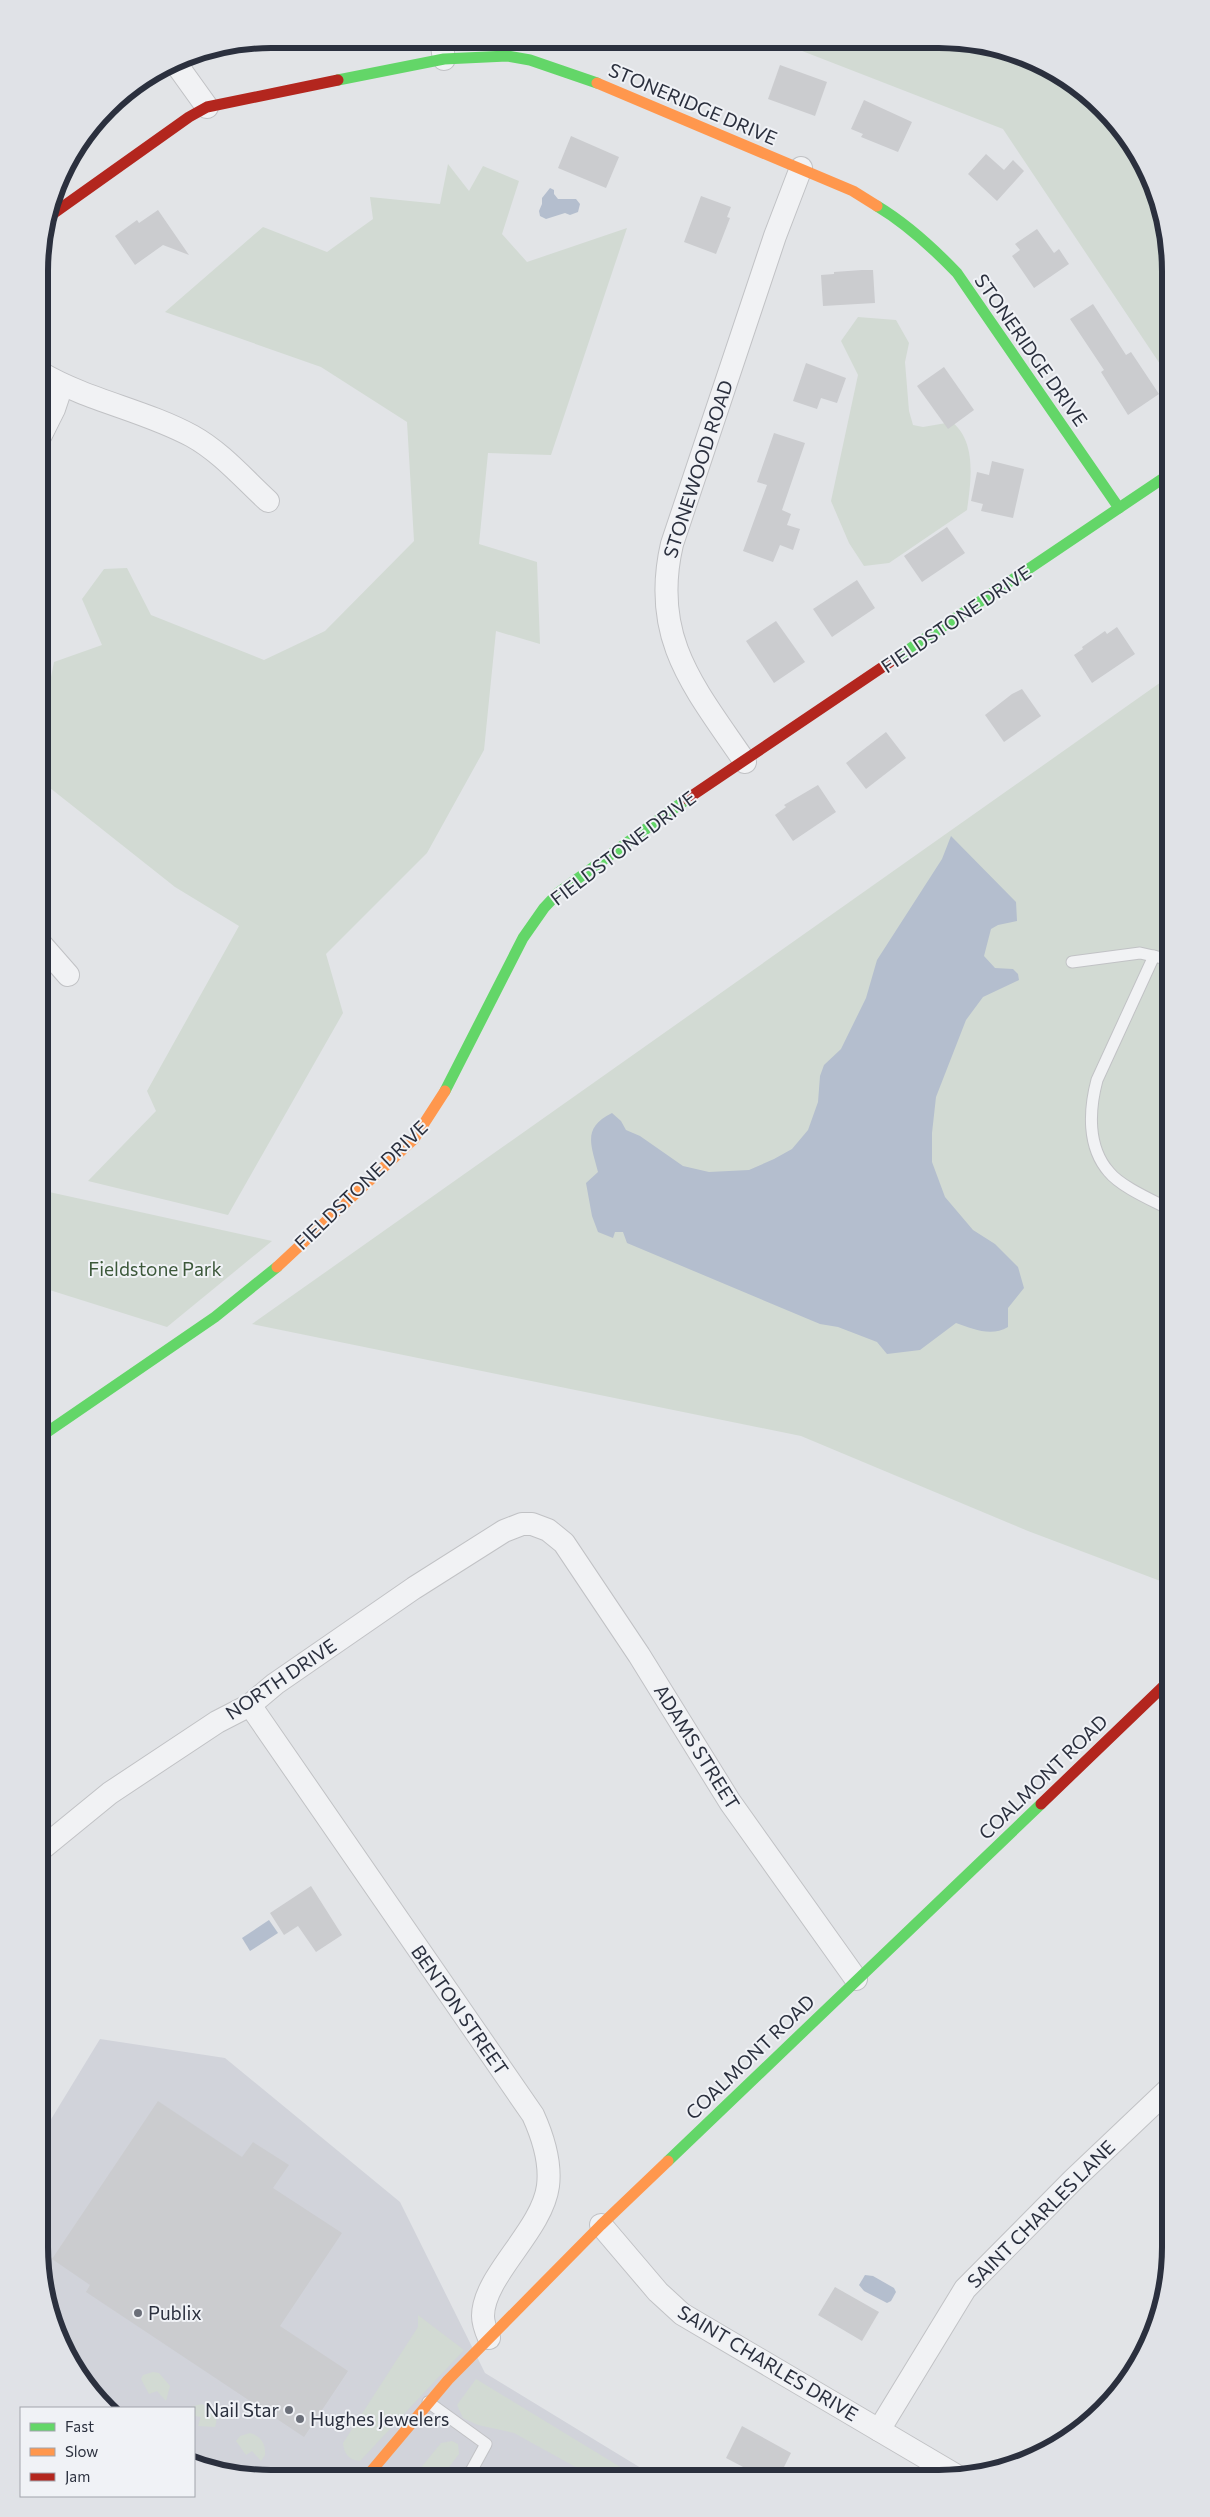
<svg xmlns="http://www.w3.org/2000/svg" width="1210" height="2517" font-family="Commissioner,sans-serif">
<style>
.built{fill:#d1d3da}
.green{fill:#d2dad3}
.water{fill:#b4bece}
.building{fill:#cbcccf}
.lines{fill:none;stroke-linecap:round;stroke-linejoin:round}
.lane-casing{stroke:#c1c2c5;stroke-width:13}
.street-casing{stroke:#c1c2c5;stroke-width:24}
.lane{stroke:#f1f2f4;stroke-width:11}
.street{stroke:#f1f2f4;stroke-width:22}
.fast{stroke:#63d668;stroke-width:11}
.slow{stroke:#ff974d;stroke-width:11}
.jam{stroke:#b3261e;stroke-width:11}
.poi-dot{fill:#6b6f79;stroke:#f0f2f6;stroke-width:2}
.labels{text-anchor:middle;stroke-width:4;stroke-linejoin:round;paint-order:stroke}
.street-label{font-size:19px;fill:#2b303e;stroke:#f0f2f6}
.park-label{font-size:19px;fill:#3c583a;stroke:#f0f2f6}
.poi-label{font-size:19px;fill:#2b303e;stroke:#f0f2f6;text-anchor:start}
.rim{fill:none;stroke:#2b303e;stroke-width:6}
</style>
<rect width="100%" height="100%" fill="#e2e4e7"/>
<!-- built -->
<path class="built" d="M100,2039L225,2058L400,2202L485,2373L654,2476L226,2474L194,2463V2408H107L70,2363L47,2307L39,2246V2139Z"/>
<!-- green -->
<g class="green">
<path d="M779,42L984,43L1042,63L1093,96L1132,142L1163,210L1171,271V352L1160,364L1003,129Z"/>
<path d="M448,164L469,191L483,166L519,181L502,234L527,262L627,228L551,455L488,453L479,544L537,562L540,644L496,631L484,750L427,853L326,954L343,1013L228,1215L88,1181L156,1111L147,1091L239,926L175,887L40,780V688L50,682L54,662L102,645L82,599L104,569L127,568L151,615L264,660L325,631L414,541L407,422L321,367L165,312L263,227L327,252L373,219L370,197L440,204Z"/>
<path d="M858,317L896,320L909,343L905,362L909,411L913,425L923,427L952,422C977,442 971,481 967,510L889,563L864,566L849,543L831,501L858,375L841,341Z"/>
<path d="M1171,675V1585L1028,1531L801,1436L252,1324Z"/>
<path d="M40,1190L272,1241L167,1327L40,1287Z"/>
<path d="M418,2315L464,2350L360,2461C348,2460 344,2453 343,2443L418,2327Z"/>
<path d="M153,2372L159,2373L170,2386L166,2401L157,2391L149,2394L141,2379L143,2375Z"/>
<path d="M476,2379L635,2476H592L514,2433L478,2425L463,2418L457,2405Z"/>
<path d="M201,2404C212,2407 220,2415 215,2427L198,2426L201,2417L194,2416V2408H187Z"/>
<path d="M250,2433C261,2436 266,2444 265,2455L261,2461L252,2451L246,2455L236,2441L240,2436Z"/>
<path d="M452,2441L458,2444L459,2454L443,2475H415L441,2443Z"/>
</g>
<!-- water -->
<g class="water">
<path d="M550,188L554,190V194L558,199H576L580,204L578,212L570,215L565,213L546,219L540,216L539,211L542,204V198Z"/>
<path d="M951,836L1016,902L1017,921L998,925L991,929L984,956L995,968L1013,969L1018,974L1019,980L983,997L966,1020L936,1097L932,1133V1162L945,1197L973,1230L995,1244L1018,1267L1024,1288L1008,1308V1327C991,1337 973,1329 956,1323L920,1350L887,1354L877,1342L838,1327L820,1324L627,1243L623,1232H615L613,1238L598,1232L592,1216L586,1183L598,1172C591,1144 582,1128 612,1113L621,1121L626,1130L640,1136L683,1166L709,1172L749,1170L774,1159L792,1149L808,1130L818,1102L820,1076L824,1065L841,1049L866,998L877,960L942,859Z"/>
<path d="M269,1920L278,1933L250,1951L242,1938Z"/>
<path d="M865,2275L873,2276L894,2288L896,2292L891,2301L887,2303L864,2291L859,2285Z"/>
</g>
<!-- building -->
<g class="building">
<path d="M780,65L827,82L815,116L768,99Z"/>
<path d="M864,100L912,122L898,152L861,137L863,134L851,129Z"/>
<path d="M571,136L619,157L606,188L558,168Z"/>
<path d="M986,154L1004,170L1013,160L1024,171L997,201L968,174Z"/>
<path d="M701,196L731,207L727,217L730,218L716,254L684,242Z"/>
<path d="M158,210L189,255L163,245L135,265L115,236L137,220L139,223Z"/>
<path d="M1037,229L1054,253L1059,249L1069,264L1034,288L1012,256L1020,250L1015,244Z"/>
<path d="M862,270H873L875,303L823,306L821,275L834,274V272Z"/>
<path d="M1093,304L1126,355L1131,352L1159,394L1128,415L1101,372L1104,370L1070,319Z"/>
<path d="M806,363L846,378L837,403L821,398L817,409L793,401Z"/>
<path d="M944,367L974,410L948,429L917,386Z"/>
<path d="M774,433L805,443L782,510L791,514L787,525L800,529L793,550L780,545L773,562L743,551L767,485L757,482Z"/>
<path d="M992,461L1024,469L1013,518L981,511L983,504L971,501L977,472L989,475Z"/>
<path d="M947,527L965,553L922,582L904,556Z"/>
<path d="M857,580L875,608L832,637L813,609Z"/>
<path d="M776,621L805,662L774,683L746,641Z"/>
<path d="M1117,627L1135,654L1092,683L1074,655L1083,649L1082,647L1105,631L1107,634Z"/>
<path d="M1022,689L1041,716L1004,742L985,715L1012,694Z"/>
<path d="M886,732L906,758L866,789L846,763Z"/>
<path d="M818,785L836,812L793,841L775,815L786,807L784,805Z"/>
<path d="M311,1886L342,1935L316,1952L298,1926L284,1935L270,1913Z"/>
<path d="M158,2101L242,2157L253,2142L289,2165L273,2188L342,2233L280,2326L348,2371L304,2437L86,2292L90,2285L52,2259Z"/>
<path d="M835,2287L879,2312L862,2341L818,2315Z"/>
<path d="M742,2426L791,2453L779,2477H762L726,2458Z"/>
</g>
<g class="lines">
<!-- lane casing -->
<g class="lane-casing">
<g id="lane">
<path d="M1154,956L1097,1080C1089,1110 1087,1147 1109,1172C1121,1187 1154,1201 1171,1210"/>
<path d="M1072,962L1140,953L1171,960"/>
<path d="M428,2402L486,2444L469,2475"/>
</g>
</g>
<!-- street casing -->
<g class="street-casing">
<g id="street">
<path d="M441,40L444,59"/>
<path d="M174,61L207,107"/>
<path d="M41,373C89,401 144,410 192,436C221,452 244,479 268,501"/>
<path d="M41,435L54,409L62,385"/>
<path d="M745,762C695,688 650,639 672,544L775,236L801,168"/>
<path d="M40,943L68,975"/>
<path d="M250,1705L533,2115C543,2137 551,2162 548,2186C542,2231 483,2276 483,2316C483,2324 486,2331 489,2338"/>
<path d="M39,1851L110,1793L217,1722L250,1705L275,1684L414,1588L504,1531L522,1524H532L548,1530L564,1543L639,1655L730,1802L856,1979"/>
<path d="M601,2225L658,2292L682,2314L957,2476"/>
<path d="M879,2430L965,2289L1073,2180L1171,2087"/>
</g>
</g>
<!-- lane -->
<use href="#lane" class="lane"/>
<!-- street -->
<use href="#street" class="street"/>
<!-- fast -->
<g class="fast">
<path d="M338,80L444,59L507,56L530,60L597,83"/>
<path d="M877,206C907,224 933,248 957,273L1119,508"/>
<path d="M893,660L1171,473"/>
<path d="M445,1091L523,938L544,908L558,893L687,799"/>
<path d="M40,1437L215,1317L277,1267"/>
<path d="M668,2161L1041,1804"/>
</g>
<!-- slow -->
<g class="slow">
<path d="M597,83L853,191L877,206"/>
<path d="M277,1267L414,1139L445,1091"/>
<path d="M368,2475L448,2380L601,2225L668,2161"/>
</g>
<!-- jam -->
<g class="jam">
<path d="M47,218L189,117L207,107L338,80"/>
<path d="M687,799L893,660"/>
<path d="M1041,1804L1171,1679"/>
</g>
</g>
<!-- markers -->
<g class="poi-dot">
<circle cx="138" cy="2313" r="5"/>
<circle cx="289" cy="2410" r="5"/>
<circle cx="300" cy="2419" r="5"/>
</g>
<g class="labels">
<!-- street labels -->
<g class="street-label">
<text transform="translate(693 104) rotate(23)" y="7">STONERIDGE DRIVE</text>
<text transform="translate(1031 350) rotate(55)" y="7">STONERIDGE DRIVE</text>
<text transform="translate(698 469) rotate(-72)" y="7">STONEWOOD ROAD</text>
<text transform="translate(956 619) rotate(-34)" y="7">FIELDSTONE DRIVE</text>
<text transform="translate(623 848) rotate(-37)" y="7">FIELDSTONE DRIVE</text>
<text transform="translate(361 1185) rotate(-44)" y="7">FIELDSTONE DRIVE</text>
<text transform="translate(281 1679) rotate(-34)" y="7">NORTH DRIVE</text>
<text transform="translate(697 1747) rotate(58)" y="7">ADAMS STREET</text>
<text transform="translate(1043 1777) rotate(-44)" y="7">COALMONT ROAD</text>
<text transform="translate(460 2010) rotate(55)" y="7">BENTON STREET</text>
<text transform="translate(750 2057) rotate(-44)" y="7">COALMONT ROAD</text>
<text transform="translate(1041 2214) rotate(-45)" y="7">SAINT CHARLES LANE</text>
<text transform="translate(768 2363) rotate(31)" y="7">SAINT CHARLES DRIVE</text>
</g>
<!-- park labels -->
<g class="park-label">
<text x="155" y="1276">Fieldstone Park</text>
</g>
<!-- poi labels -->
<g class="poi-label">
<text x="148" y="2320">Publix</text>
<text x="279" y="2417" text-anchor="end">Nail Star</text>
<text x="310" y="2426">Hughes Jewelers</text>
</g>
</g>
<!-- crop -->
<path d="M0 0H1210V2517H0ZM271 48H939A223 223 0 0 1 1162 271V2247A223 223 0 0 1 939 2470H271A223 223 0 0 1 48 2247V271A223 223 0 0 1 271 48Z" fill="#e0e2e7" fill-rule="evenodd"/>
<path class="rim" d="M271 48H939A223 223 0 0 1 1162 271V2247A223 223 0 0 1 939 2470H271A223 223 0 0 1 48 2247V271A223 223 0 0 1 271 48Z"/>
<!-- legend -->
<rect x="20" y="2407" width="175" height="90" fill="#f0f2f6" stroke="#a1a4ac"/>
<rect x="30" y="2423" width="25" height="8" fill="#63d668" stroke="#a1a4ac"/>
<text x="65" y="2432" font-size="15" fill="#2b303e">Fast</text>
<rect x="30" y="2448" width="25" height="8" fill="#ff974d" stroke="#a1a4ac"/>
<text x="65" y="2457" font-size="15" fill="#2b303e">Slow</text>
<rect x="30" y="2473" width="25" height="8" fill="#b3261e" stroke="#a1a4ac"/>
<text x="65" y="2482" font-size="15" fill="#2b303e">Jam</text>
</svg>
